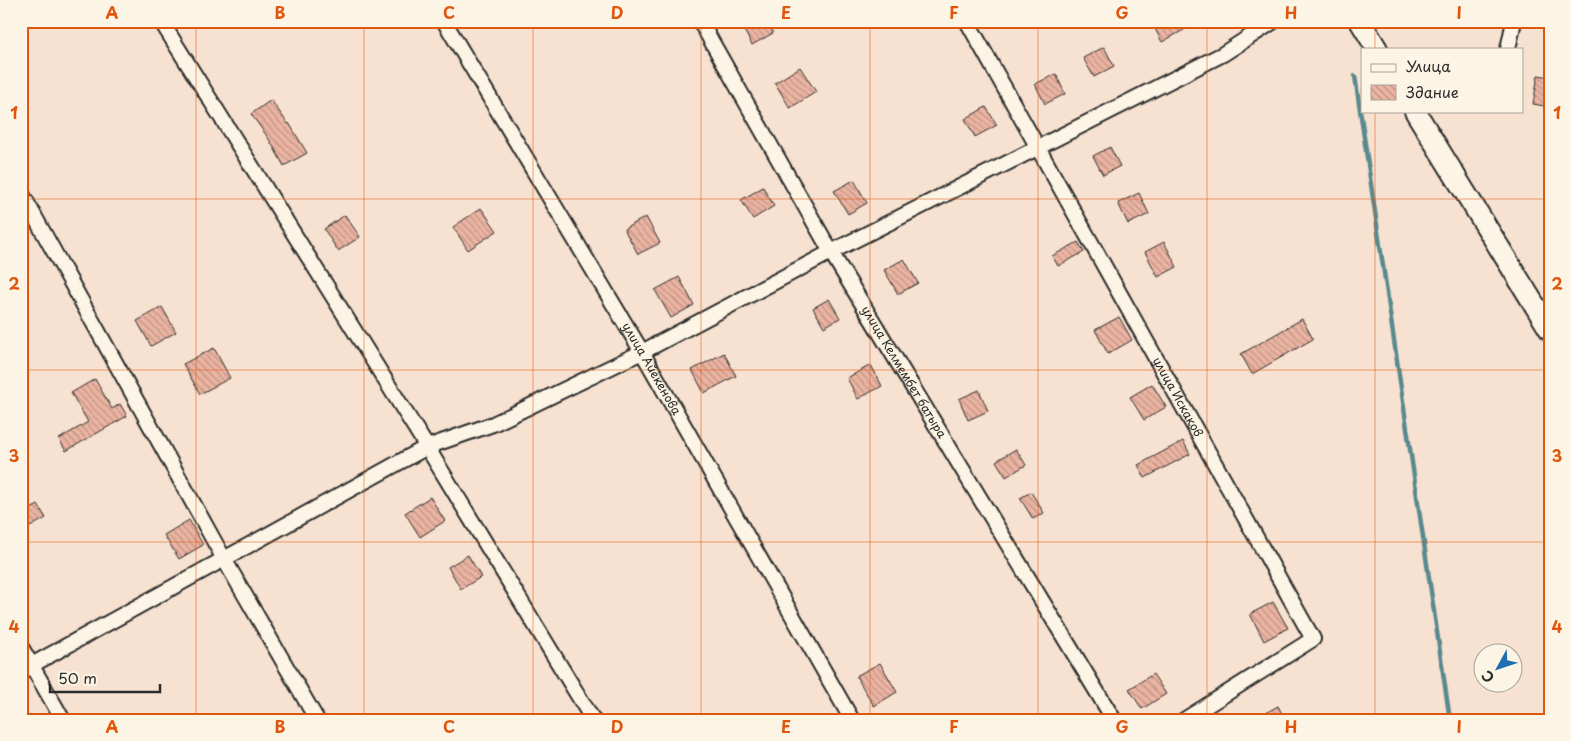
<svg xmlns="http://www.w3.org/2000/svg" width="1571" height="741" font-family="'Playpen Sans',sans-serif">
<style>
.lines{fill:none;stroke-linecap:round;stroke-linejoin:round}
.stream{stroke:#58898e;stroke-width:4.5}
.building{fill:url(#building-back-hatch);stroke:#2b2b2b}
.street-casing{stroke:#2b2b2b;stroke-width:18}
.secondary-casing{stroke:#2b2b2b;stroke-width:24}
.street{stroke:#fcf5e5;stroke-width:14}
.secondary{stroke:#fcf5e5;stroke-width:20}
.grid{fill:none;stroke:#df570e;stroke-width:1;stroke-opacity:0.55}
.labels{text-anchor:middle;stroke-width:4;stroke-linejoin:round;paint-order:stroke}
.street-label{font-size:12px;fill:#2b2b2b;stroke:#fcf5e5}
.neatline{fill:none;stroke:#df570e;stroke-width:2}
.grid-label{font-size:16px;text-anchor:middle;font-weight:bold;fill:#df570e}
</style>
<defs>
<pattern id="building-back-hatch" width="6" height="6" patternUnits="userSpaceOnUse" patternTransform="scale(1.25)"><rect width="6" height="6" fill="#ecb4a2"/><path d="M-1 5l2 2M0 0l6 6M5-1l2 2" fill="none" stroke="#bf9384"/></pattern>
</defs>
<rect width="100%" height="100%" fill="#f7e2d1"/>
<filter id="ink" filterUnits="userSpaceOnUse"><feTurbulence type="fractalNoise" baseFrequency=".02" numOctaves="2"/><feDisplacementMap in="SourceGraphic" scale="10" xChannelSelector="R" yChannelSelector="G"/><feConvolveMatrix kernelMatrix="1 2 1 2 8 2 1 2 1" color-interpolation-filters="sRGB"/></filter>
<g filter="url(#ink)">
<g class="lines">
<!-- stream -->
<path class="stream" d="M1355,76L1450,720"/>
</g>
<!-- building -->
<g class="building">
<path d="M739,21H767L773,33L752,45Z"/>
<path d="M1151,21H1200L1162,42Z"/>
<path d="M1104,47L1114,66L1094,77L1083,58Z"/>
<path d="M800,67L816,92L790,108L775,83Z"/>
<path d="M1056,74L1065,94L1045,104L1035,84Z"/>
<path d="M1538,75L1550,77V107L1533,104Z"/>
<path d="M271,100L288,124L289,123L307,153L284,166L269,139L251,114Z"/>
<path d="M986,107L997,125L975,137L965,119Z"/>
<path d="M1110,147L1120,166L1103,175L1093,156Z"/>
<path d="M854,180L867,203L848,214L834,191Z"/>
<path d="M763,187L774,206L753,219L741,200Z"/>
<path d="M1139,193L1149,214L1128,224L1118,203Z"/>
<path d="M481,208L497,231L468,250L453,227Z"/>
<path d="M345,215L360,237L338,251L324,229Z"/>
<path d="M646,217L660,243L638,254L624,229Z"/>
<path d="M1078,242L1084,252L1058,266L1052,256Z"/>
<path d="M1164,242L1177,267L1158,277L1145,252Z"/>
<path d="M904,259L918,283L898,294L884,270Z"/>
<path d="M679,277L694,305L671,318L655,290Z"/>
<path d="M829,299L840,318L824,327L813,308Z"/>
<path d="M162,307L176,332L151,346L137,321Z"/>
<path d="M1119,317L1132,340L1108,354L1095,330Z"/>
<path d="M1302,319L1313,339L1252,374L1241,354Z"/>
<path d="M214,348L230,378L200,394L183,364Z"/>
<path d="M724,353L736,376L704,393L692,370Z"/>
<path d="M871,365L882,386L858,399L847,378Z"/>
<path d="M95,379L112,409L120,404L127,416L66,451L59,439L88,422L71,393Z"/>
<path d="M1152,384L1166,407L1144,420L1130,397Z"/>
<path d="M979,390L988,411L968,420L959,399Z"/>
<path d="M1183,441L1190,454L1145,478L1138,465Z"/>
<path d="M1016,449L1026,465L1006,477L996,461Z"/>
<path d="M1031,492L1044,513L1033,519L1020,498Z"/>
<path d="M430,497L445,521L420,537L405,513Z"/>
<path d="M38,505L46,518L21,532V514Z"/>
<path d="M189,520L203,545L179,559L164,535Z"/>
<path d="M468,555L481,577L461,589L448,567Z"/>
<path d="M1273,602L1288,628L1264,641L1250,614Z"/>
<path d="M880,663L897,692L874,706L856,676Z"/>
<path d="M1153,674L1166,694L1142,709L1129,689Z"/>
<path d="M1278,706L1285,720H1253Z"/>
</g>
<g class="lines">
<!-- street casing -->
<g class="street-casing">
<g id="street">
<path d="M161,21L427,447L593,720"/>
<path id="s1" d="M444,21L642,352L852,720"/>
<path id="s2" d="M700,21L831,252L1114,720"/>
<path id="s3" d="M967,21L1313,639L1184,720"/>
<path d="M1508,49L1514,21"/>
<path d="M21,192L224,559L317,720"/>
<path d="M21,647L63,720"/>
<path d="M21,671L427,447L493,424L642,352L831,252L1223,54L1274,21"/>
</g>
</g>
<!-- secondary casing -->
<g class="secondary-casing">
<g id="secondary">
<path d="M1360,21L1377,49"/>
<path d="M1415,111L1550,330"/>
</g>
</g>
<!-- street -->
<use href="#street" class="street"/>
<!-- secondary -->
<use href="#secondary" class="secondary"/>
</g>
</g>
<!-- grid -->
<path class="grid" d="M196,21V720M364,21V720M533,21V720M701,21V720M870,21V720M1038,21V720M1207,21V720M1375,21V49M1375,111V720M21,199H1550M21,370H1550M21,542H1550"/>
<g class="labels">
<!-- street labels -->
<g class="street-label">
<text dy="4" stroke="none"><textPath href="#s1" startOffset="405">улица Айекенова</textPath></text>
<text dy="4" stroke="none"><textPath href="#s2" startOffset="406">улица Келмембет батыра</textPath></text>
<text dy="4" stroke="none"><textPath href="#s3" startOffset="431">улица Искаков</textPath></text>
</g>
</g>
<!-- margin -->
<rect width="1571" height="741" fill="none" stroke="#fcf5e5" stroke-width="55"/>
<!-- legend -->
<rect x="1361" y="48" width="162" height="65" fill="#fcf5e5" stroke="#a8a49b"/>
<rect x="1371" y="64" width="25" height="8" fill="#fcf5e5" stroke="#a8a49b"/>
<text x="1406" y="72" font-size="15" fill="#2b2b2b">Улица</text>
<rect x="1371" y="85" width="25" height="15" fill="url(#building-back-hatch)" stroke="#a8a49b"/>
<text x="1406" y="98" font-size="15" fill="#2b2b2b">Здание</text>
<!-- north arrow -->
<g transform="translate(1498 668) rotate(230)"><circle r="24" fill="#fcf5e5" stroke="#a8a49b"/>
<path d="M0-4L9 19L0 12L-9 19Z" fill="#1f6fb2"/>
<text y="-8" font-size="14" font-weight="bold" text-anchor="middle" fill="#2b2b2b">С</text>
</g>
<!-- scale -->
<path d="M50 684v8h110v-8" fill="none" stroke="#2b2b2b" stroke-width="2.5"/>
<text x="58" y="684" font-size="15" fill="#2b2b2b" stroke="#fcf5e5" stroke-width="4" paint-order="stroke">50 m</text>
<rect x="28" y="28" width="1516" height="686" class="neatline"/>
<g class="grid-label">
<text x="112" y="19">A</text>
<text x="280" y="19">B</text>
<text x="449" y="19">C</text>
<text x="617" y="19">D</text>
<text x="786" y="19">E</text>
<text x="954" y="19">F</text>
<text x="1122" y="19">G</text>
<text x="1291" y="19">H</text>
<text x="1459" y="19">I</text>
<text x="14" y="119">1</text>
<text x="1557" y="119">1</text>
<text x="14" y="290">2</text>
<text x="1557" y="290">2</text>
<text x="14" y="462">3</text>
<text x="1557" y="462">3</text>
<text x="14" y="633">4</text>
<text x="1557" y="633">4</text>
<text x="112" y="733">A</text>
<text x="280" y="733">B</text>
<text x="449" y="733">C</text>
<text x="617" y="733">D</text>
<text x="786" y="733">E</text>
<text x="954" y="733">F</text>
<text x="1122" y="733">G</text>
<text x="1291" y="733">H</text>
<text x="1459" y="733">I</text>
</g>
</svg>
